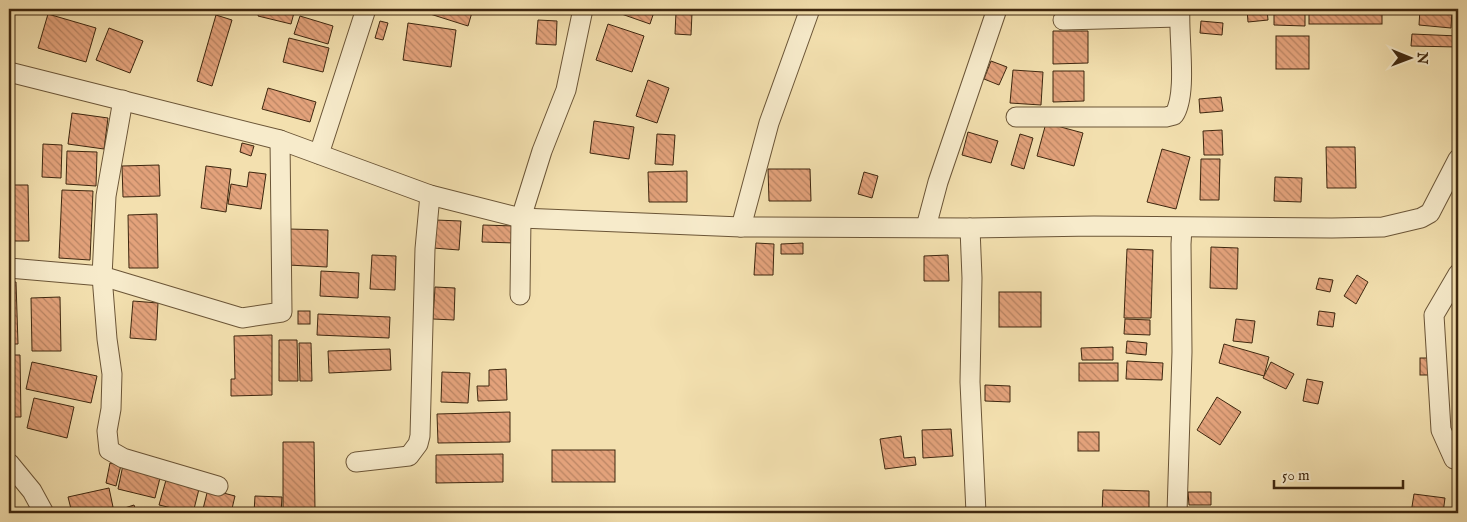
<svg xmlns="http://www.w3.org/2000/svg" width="1467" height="522" font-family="'IM FELL English',serif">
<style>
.building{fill:url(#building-back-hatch);stroke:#3e270f}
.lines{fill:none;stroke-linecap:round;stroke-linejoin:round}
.street-casing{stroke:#6b5537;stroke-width:21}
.street{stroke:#f7ebcb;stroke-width:19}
</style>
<defs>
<pattern id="building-back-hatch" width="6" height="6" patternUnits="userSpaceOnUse" patternTransform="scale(1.25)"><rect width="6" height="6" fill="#e3a27b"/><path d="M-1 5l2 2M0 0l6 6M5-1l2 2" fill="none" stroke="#b98463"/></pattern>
</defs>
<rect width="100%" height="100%" fill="#f3e0af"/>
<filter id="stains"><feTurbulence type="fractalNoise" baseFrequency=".004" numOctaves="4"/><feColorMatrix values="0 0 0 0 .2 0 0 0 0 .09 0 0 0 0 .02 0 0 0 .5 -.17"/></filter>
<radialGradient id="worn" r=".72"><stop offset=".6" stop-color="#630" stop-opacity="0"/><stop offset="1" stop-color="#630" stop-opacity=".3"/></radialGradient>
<!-- building -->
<g class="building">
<path d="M9,9H14L13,35L9,34Z"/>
<path d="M260,9H295L291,24L258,16Z"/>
<path d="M428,9H473L468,26L427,13Z"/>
<path d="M614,9H655L650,24L613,11Z"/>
<path d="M1247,9H1267L1268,20L1248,22Z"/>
<path d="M1274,9H1305V26L1274,25Z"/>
<rect x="1309" y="9" width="73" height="15"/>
<path d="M1420,9L1452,10L1451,28L1419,25Z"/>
<path d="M676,12L692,13L691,35L675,34Z"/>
<path d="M48,14L96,28L86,62L38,48Z"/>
<path d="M216,15L232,20L212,86L197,81Z"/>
<path d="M300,16L333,26L328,44L294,34Z"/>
<path d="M538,20L557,21L556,45L536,44Z"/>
<path d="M380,21L388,23L383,40L375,38Z"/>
<path d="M1201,21L1223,23L1222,35L1200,33Z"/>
<path d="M408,23L456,30L451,67L403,60Z"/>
<path d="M608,24L644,36L632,72L596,60Z"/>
<path d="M109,28L143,41L130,73L96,60Z"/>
<path d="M1053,31H1088V63L1053,64Z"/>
<path d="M1412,34L1458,36V47L1411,46Z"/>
<rect x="1276" y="36" width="33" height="33"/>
<path d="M289,38L329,48L323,72L283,62Z"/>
<path d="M991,61L1007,67L999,85L984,79Z"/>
<path d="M1013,70L1043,72L1041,105L1010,103Z"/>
<path d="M1053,71H1084V101L1053,102Z"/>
<path d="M648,80L669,88L657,123L636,116Z"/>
<path d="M268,88L316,102L310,122L262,109Z"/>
<path d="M1221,97L1223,111L1200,113L1199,99Z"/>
<path d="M72,113L108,118L104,149L68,144Z"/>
<path d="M594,121L634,127L629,159L590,153Z"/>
<path d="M1046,123L1083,133L1074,166L1037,156Z"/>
<path d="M1222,130L1223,155H1204L1203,131Z"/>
<path d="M968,132L998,141L991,163L962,155Z"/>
<path d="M657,134L675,135L673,165L655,164Z"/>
<path d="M1020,134L1033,138L1024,169L1011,165Z"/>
<path d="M242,143L254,146L251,156L240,152Z"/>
<path d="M43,144L62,145L61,178L42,177Z"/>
<path d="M1326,147H1355L1356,188H1327Z"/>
<path d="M1162,149L1190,157L1176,209L1147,202Z"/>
<path d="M67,151L97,152L96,186L66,184Z"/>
<path d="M1201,159H1220L1219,200H1200Z"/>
<path d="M159,165L160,196L123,197L122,166Z"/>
<path d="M206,166L231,169L226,212L201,208Z"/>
<path d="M768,169H810L811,201H769Z"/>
<path d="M687,171V202H649L648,172Z"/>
<path d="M249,172L266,174L261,209L228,204L231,184L247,187Z"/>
<path d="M864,172L878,176L872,198L858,194Z"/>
<path d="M1275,177L1302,178L1301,202L1274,201Z"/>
<path d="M9,185H28L29,241H9Z"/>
<path d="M62,190L93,191L90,260L59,258Z"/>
<path d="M157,214L158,268H129L128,215Z"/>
<path d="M435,220L461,221L459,250L433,248Z"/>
<path d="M483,225L515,226V243L482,242Z"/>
<path d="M289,229L328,230L327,267L288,265Z"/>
<path d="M756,243L774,244L773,275H754Z"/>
<path d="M803,243V254H781V244Z"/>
<path d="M1211,247L1238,248L1237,289L1210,288Z"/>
<path d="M1127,249L1153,250L1151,318H1124Z"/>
<path d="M372,255L396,256L395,290L370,289Z"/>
<path d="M948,255L949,281H924V256Z"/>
<path d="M321,271L359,273L358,298L320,296Z"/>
<path d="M1357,275L1368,282L1356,304L1344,296Z"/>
<path d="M1319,278L1333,280L1330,292L1316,289Z"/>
<path d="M9,282H16L18,344H9Z"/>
<path d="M435,287L455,288L454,320L433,319Z"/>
<rect x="999" y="292" width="42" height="35"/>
<path d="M60,297L61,351H32L31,298Z"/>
<path d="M133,301L158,303L156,340L130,338Z"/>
<rect x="298" y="311" width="12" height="13"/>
<path d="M1319,311L1335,313L1333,327L1317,325Z"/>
<path d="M318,314L390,317L389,338L317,335Z"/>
<path d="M1125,319L1150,320V335L1124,334Z"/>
<path d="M1236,319L1255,321L1252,343L1233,341Z"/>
<path d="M272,335V395L231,396V379H235L234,336Z"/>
<path d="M279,340H297L298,381H279Z"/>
<path d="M1127,341L1147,343L1146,355L1126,353Z"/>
<path d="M299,343H311L312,381H300Z"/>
<path d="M1224,344L1269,357L1264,376L1219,363Z"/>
<path d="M1113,347V360H1082L1081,348Z"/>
<path d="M390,349L391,370L329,373L328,351Z"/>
<path d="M9,355H20L21,417H9Z"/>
<rect x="1420" y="358" width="12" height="17"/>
<path d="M1127,361L1163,363L1162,380L1126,379Z"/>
<path d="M32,362L97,376L91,403L26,389Z"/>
<path d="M1271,362L1294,374L1286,389L1263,378Z"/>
<rect x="1079" y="363" width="39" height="18"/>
<path d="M506,369L507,400L478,401L477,386H489V370Z"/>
<path d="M442,372L470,373L468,403L441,402Z"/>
<path d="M1307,379L1323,382L1318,404L1303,401Z"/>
<path d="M985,385L1010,386V402L985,401Z"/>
<path d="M1217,397L1241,412L1220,445L1197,430Z"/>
<path d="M34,398L74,407L67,438L27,428Z"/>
<path d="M510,412V442L438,443L437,414Z"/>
<path d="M951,429L953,456L923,458L922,430Z"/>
<rect x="1078" y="432" width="21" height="19"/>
<path d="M901,436L904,458L915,457L916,465L885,469L880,439Z"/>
<path d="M283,442H314L315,510L283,511Z"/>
<rect x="552" y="450" width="63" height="32"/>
<path d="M503,454V482L436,483V455Z"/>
<path d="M110,463L121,465L116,486L106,483Z"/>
<path d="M123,465L161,474L155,498L118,489Z"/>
<path d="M166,480L199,489L193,513L159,505Z"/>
<path d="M109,488L113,507L88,513H72L68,497Z"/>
<path d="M208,489L235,496L231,513H202Z"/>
<path d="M1103,490L1149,491V513H1102Z"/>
<path d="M1188,492H1211V505H1189Z"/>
<path d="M1414,494L1445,498L1443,513H1411Z"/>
<path d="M255,496L282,497L281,513H254Z"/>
<path d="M134,505L137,513H109Z"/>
<path d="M948,508L949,513H922V512Z"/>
</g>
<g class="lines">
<!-- street casing -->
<g class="street-casing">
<g id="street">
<path d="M1063,20L1179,17"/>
<path d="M9,72L280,140L430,195L521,218L741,227L970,228L1094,226L1332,228L1383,227L1421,218L1430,213L1458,159"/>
<path d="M123,100L106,196L102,276L107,339L112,374L111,409L107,431L109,450L123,458L218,486"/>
<path d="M1016,117H1166L1174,115C1188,94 1178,36 1180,9"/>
<path d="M319,154L366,9"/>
<path d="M741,227L769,123L810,9"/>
<path d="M926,227L938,182L997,9"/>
<path d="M970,228L972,278L970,382L976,513"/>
<path d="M9,268L102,276L242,318L282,312L280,140"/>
<path d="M1458,274L1434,315L1441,430L1454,459L1458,458"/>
<path d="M520,295L521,218L542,151L566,90L583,9"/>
<path d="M356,462L409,456L418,444L420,436L425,249L430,195"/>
<path d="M9,463L32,491L44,513"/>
<path d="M1177,513L1182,352L1181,244L1182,228"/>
</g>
</g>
<!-- street -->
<use href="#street" class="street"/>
</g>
<!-- margin -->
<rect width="1467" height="522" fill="none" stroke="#f3e0af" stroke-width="30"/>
<rect x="10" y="10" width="1447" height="502" fill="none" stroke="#3e270f" stroke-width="2.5"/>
<rect x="15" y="15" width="1437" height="492" fill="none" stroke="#3e270f"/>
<!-- north arrow -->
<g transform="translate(1410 58) rotate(91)" stroke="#f7ebcb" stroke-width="4" paint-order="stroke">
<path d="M0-4L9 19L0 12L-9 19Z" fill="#3e270f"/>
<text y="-8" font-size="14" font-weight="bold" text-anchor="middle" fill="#3e270f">N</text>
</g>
<!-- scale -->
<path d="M1274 480v8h129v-8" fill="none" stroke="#3e270f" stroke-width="2.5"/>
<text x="1282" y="480" font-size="15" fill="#3e270f" stroke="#f7ebcb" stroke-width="4" paint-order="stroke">50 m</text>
<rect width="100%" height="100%" filter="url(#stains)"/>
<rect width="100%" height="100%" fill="url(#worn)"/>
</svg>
